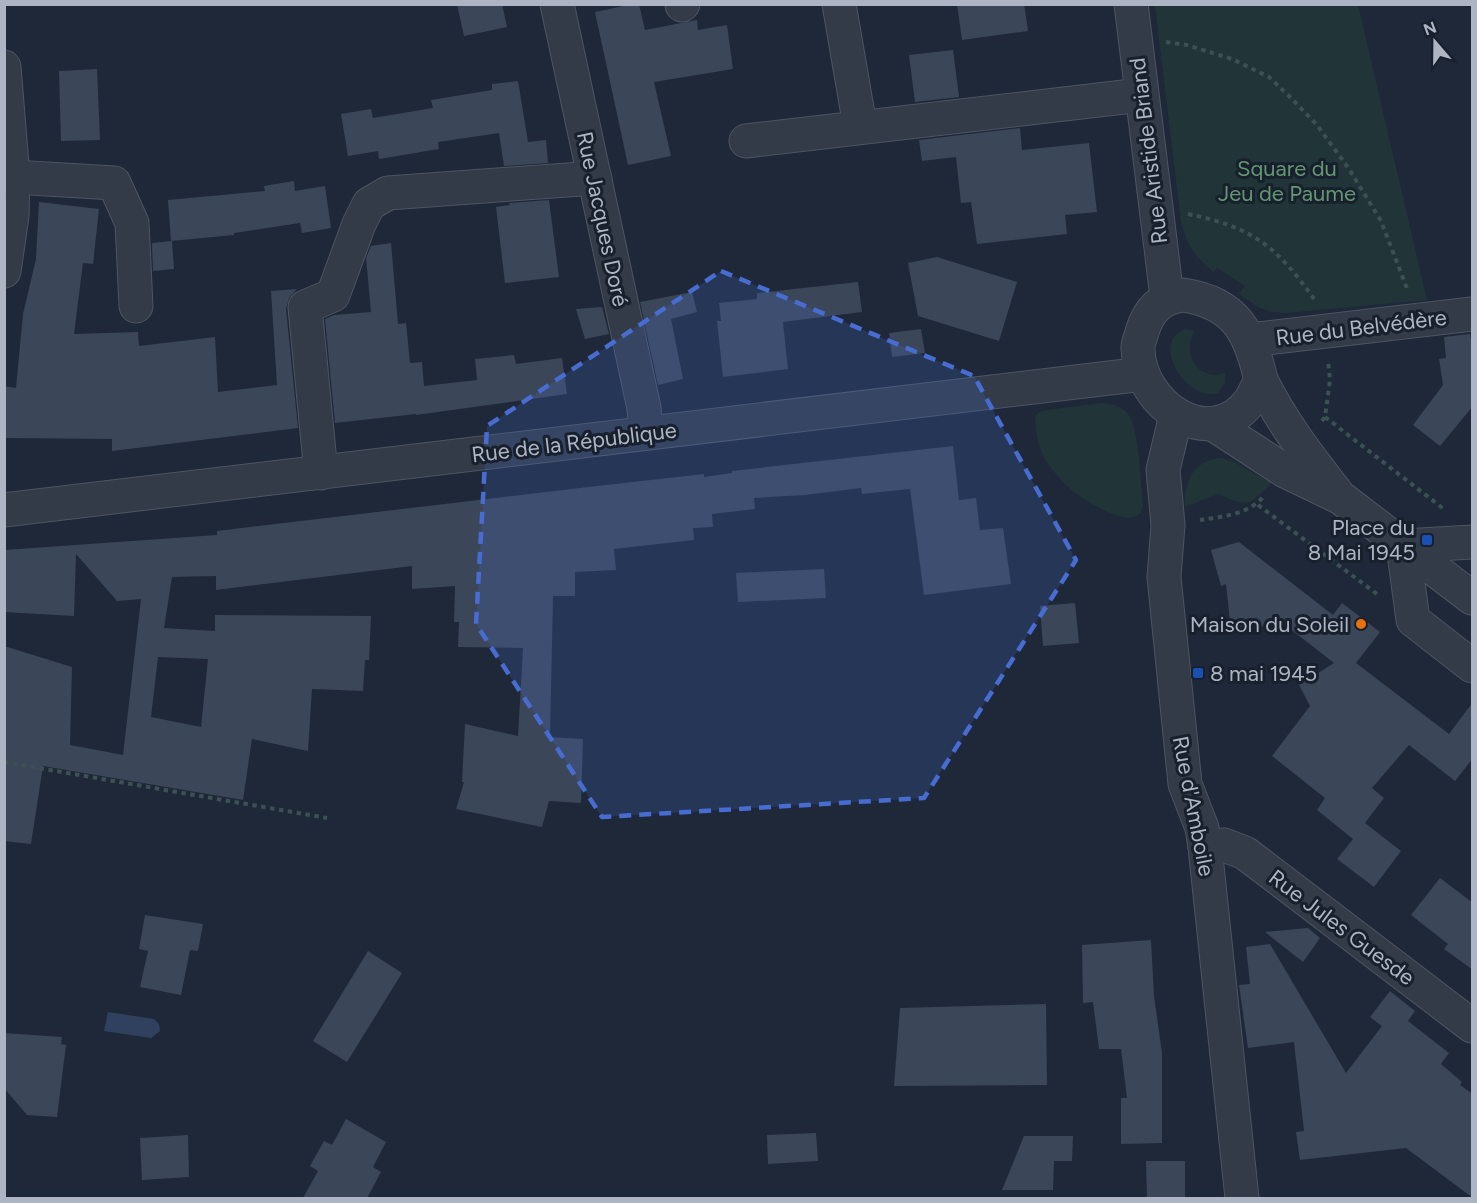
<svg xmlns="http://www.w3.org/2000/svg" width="1477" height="1203" font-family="Figtree,sans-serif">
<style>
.green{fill:#213539}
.water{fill:#30415f}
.building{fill:#3b4658;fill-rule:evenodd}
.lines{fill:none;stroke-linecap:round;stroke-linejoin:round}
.minor-casing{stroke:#4d5563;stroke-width:35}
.path{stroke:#3b5154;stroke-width:4;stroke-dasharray:4.5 4.5;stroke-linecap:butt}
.minor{stroke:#333b49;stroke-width:33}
.marked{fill:#486dd2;fill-opacity:0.2;stroke:#486dd2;stroke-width:4.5;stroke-dasharray:12 8;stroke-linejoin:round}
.transit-dot{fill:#1a4fb4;stroke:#18202d;stroke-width:2}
.food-dot{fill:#e8710a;stroke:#18202d;stroke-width:2}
.labels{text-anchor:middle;stroke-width:6;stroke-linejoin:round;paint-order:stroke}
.street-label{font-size:22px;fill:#adb5c5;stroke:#18202d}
.park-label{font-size:22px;fill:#639772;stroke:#18202d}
.poi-label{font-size:22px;fill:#adb5c5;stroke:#18202d;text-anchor:end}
</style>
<rect width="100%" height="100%" fill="#1f2838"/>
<!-- green -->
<g class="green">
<path d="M1155,5H1358L1427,300L1286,313L1271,312L1258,307L1239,294L1245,286L1217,268L1213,272C1194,255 1187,246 1181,221Z"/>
<path d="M1186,329L1195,331C1180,352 1199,383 1225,373V383L1218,393C1187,403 1148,340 1186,329Z"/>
<path d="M1102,403C1112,404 1122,406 1128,414C1139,428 1141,486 1143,506C1138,535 1088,502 1074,492C1064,484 1050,468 1044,457C1037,444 1036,430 1035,416L1041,411Z"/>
<path d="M1222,458L1234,462L1272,483C1248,505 1250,508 1218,494L1185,507C1184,481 1193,460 1222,458Z"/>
</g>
<!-- water -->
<path class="water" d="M108,1012L154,1019L159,1024L160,1031L151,1038L104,1031Z"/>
<!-- building -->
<g class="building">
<path d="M457,4H502L507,27L464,36Z"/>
<path d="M633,4H639L645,30L697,20L698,30L727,25L733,69L654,82L671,156L628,165L595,12Z"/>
<path d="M957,4H1024L1028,31L962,40Z"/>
<path d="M953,50L959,97L915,102L909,55Z"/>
<path d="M97,69L100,140L61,141L59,71Z"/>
<path d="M518,81L528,142L546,140L548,163L504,166L499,133L438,142L439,149L379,159L378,151L348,156L341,114L371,109L373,118L433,108L431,100L492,90V84Z"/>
<path d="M1020,128L1022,150L1089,143L1097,212L1065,215L1067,234L977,244L971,202L961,203L956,157L922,161L919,140Z"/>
<path d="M294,181L295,191L325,186L331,228L302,233L300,223L234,233V235L171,241L168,200L265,191L264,186Z"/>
<path d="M549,200L559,277L505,283L496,207L510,205L509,203Z"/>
<path d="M39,202L99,209L93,264L83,263L74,334L138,332L139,346L215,337L218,392L277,385L271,291L297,289L289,298L286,309L298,428L112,451V439L4,438V386L16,388L23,314L36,259Z"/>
<path d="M172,241L174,269L153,271L152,243Z"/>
<path d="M391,243L398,324L406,323L410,363L422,362L424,386L477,380L475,359L514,355L516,364L562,358L567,394L416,415V414L335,423L325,319L334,315L371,312L366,258L371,246Z"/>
<path d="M937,257L1017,282L999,341L918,316L908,263Z"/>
<path d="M858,282L862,312L783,322L788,369L723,377L717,321H721L719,303L757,299V293Z"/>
<path d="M692,292L697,312L671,319L683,379L658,385L640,302Z"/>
<path d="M602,307L609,334L585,339L576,309Z"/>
<path d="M921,329L925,353L892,357L889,333Z"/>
<path d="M1470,334L1473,352V406L1440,446L1413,425L1443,385L1439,359L1446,358L1444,337Z"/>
<path d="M953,446L959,500L976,498L980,530L1003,528L1011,584L924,595L910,489L862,494L861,488L805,495L754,498L755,509L712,514L713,527L693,528L694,540L614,549L616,570L575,572V596H553L550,737L583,739L581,803L549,801L542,827L456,809L464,782H462L465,724L518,736L523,648L458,647L459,622H454L455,586L412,589V566L216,590V576L172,577L164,628L215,631V615L371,616L369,660H365L363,691L312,689L308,751L252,739L243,800L43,766L31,844L4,841V646L72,667L70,745L123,755L141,599L117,601L76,554L74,616L4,612V550L217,535V531L588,487L704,474V477L732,473V471ZM158,657L208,659L201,727L151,717Z"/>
<path d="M1239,542L1333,615L1342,603L1380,632L1356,663L1449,734L1473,702V758L1455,781L1409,745L1372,788L1384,798L1365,823L1401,851L1374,887L1337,859L1353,839L1317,810L1325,798L1272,756L1310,706L1299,685L1334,663L1284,624L1231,630L1226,584L1221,586L1211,550Z"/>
<path d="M824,569L826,598L738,602L736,573Z"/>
<path d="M1075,603L1079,643L1043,646L1040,606Z"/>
<path d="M1440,878L1473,903V970L1444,949L1448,944L1411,915Z"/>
<path d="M145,915L203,924L198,951L190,950L181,995L140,987L148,951L139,949Z"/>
<path d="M1308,928L1320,938L1303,962L1265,932Z"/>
<path d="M1151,940L1154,996L1162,1053V1143L1121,1144V1098H1127L1121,1049H1099L1093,1002L1083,1003L1082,945Z"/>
<path d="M1270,944L1346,1073L1382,1026L1370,1017L1390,991L1415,1011L1408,1021L1449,1053L1441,1064L1462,1082L1460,1085L1473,1094V1198L1406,1148L1300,1160L1296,1132L1304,1131L1294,1042L1248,1048L1239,985L1250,984L1246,947Z"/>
<path d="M368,951L402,973L347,1062L313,1041Z"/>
<path d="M1046,1004L1047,1085L894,1086L900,1008Z"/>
<path d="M4,1033L62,1037L61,1044L66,1045L57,1117L27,1115L4,1088Z"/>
<path d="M346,1119L386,1142L373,1167L381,1172L367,1198H303L318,1171L310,1166L324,1141L332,1145Z"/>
<path d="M816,1133L818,1161L768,1164L767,1135Z"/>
<path d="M188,1135L189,1177L142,1180L140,1138Z"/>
<path d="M1024,1136H1073L1072,1161H1054L1053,1190H1002Z"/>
<path d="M1146,1161H1185V1198H1147Z"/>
</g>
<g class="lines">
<!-- minor casing -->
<g class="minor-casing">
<g id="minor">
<path d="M557,4L644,408L646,433"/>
<path d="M839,4L860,126"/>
<path d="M1131,4L1167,297"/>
<path d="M682,5L683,4"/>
<path d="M4,67L13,177L12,216L4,271"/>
<path d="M746,141L1141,95"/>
<path d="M13,177L114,183L132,223L136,306"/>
<path d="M1183,295C1236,303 1250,332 1261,380C1257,387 1254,395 1250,401C1210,454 1139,405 1138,349C1137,344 1141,337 1142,332C1149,309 1161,298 1183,295Z"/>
<path d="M1250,340L1472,314"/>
<path d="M1261,380C1281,421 1308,456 1336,492"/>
<path d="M1176,415L1163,470L1168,525L1164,577L1185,784L1202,828L1205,847L1242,1198"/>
<path d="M1213,424L1285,471L1341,498L1472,598"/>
<path d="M321,473L305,307L333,295L359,224L369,204L388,193L595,178"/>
<path d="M4,510L1143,374"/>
<path d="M1472,542L1403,546L1413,620L1472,666"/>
<path d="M1205,847L1224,845L1245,853L1472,1026"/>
</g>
</g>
<!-- path -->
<g class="path">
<path d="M1166,42L1187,45L1232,59L1269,77L1288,95L1317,125L1349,169L1381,221L1408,291"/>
<path d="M1188,214C1253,227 1277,247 1314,299"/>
<path d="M1325,417L1445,510"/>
<path d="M1322,421L1325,417L1330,380L1328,361"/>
<path d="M1258,505L1377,594"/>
<path d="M1200,520C1221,517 1250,514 1264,496"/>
<path d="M4,762L327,818"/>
</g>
<!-- minor -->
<use href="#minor" class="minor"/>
</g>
<!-- marked area -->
<path class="marked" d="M721,271L974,376L1076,560L924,798L602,817L476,624L487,426Z"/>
<!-- markers -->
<g class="transit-dot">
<rect x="1421" y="534" width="12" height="12" rx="3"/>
<rect x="1192" y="667" width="12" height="12" rx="3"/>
</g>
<circle class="food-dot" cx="1361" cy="624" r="6"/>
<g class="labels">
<!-- street labels -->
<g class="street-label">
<text transform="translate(1148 151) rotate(-97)" y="8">Rue Aristide Briand</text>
<text transform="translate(603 219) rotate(78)" y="8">Rue Jacques Doré</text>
<text transform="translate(1361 327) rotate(-7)" y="8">Rue du Belvédère</text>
<text transform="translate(574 442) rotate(-7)" y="8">Rue de la République</text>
<text transform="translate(1194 806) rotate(79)" y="8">Rue d'Amboile</text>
<text transform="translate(1342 927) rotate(37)" y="8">Rue Jules Guesde</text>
</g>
<!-- park labels -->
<g class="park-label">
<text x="1287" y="176">Square du<tspan x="1287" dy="25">Jeu de Paume</tspan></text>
</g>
<!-- poi labels -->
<g class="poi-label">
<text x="1415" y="535">Place du<tspan x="1415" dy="25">8 Mai 1945</tspan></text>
<text x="1349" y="632">Maison du Soleil</text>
<text x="1210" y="681" text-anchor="start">8 mai 1945</text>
</g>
</g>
<!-- border -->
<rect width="1477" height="1203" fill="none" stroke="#adb5c5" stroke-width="12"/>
<!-- north arrow -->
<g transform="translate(1435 42) rotate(340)" stroke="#18202d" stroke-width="4.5" paint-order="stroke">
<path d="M0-4.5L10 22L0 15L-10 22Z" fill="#adb5c5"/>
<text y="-9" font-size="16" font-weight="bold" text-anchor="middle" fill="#adb5c5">N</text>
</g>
</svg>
